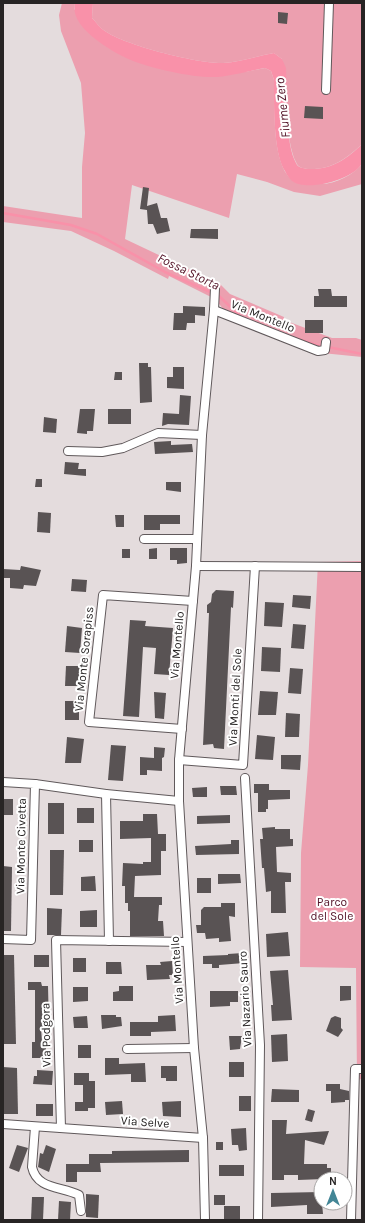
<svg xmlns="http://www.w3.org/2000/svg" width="365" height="1223" font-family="Karla,sans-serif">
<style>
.green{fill:#ec9faf}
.water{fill:#f991a9}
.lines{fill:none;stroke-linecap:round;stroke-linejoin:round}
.stream{stroke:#f991a9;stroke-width:2.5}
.building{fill:#595354}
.minor-casing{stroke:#60595b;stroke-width:10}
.minor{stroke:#fff;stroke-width:8}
.labels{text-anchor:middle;stroke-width:4;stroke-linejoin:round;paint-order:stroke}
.street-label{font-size:12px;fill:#272424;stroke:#fff}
.park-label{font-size:12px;fill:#531328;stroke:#fff}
.water-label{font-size:13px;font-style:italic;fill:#521327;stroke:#fff}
</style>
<rect width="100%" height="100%" fill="#e4dcdd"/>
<!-- green -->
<g class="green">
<path d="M62,3H75L74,9L123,56L245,72L265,68L271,71L274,80C275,106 271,163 292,180C299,186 311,184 319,184C333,185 354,175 362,164V184L320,196L294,192L267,182L237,174L229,218L132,185L125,239L220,284L230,294L284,317V320L332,338H356L362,340V357L322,353L224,316V310L215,299L169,276L168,279L114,251L71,231L3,222V206L82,218V167L85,133L81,83L61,31L59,15Z"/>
<path d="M93,3H362V144C346,159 331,170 308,169C303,168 298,168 296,162C286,144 284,82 282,59L274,53C257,56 240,62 223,63C199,64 124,45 105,31C100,28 96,22 92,18Z"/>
<path d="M362,561V1079L357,1080L356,968L300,967L301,853L308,765L318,562Z"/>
</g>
<!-- water -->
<path class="water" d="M75,3H93L92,18C96,22 100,28 105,31C124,45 199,64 223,63C240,62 257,56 274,53L282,59L286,68C287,91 285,144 296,163C298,168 303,168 308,169C331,170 347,159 362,144C362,150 364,160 361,165C351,180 307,192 292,181C290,179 286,174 285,171C273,154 274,102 274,80L271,71L265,68C247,71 226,78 208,77C185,76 143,67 122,56C105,47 69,25 75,3Z"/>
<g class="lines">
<!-- stream -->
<g class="stream">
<path d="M3,213L71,225L97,234L165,272L219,296L242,318"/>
<path d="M295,338L323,347"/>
<path d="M328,347L362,354"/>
</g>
</g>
<!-- building -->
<g class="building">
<path d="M278,12L288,13L287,24L278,23Z"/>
<path d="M305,106L323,107V119L304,118Z"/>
<path d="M143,187L149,188L147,206L157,203L161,218H167L170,231L157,234L153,224H148L147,210L140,209Z"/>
<path d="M191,229H218V239L190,238Z"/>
<path d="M318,289H331L332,296H347V307H314V296H319Z"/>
<path d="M183,306L205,307V316L195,315V323H187L186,330H173L174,313H183Z"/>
<rect x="305" y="320" width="18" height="13"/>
<path d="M139,363H148V367H151L152,402L140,403Z"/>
<path d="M173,367H184V389L167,388V377H173Z"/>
<path d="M115,372H122V380H114Z"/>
<path d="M180,395L191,396L189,425L168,424L162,426L163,413L179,414Z"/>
<path d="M80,409H95L93,431H87V434L77,433Z"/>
<rect x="108" y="409" width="23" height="15"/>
<path d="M44,417L57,419L56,433L43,432Z"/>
<path d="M171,441V445L192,444L193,452L155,454L154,442Z"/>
<path d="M65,462L79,463L78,469H86V476L64,474Z"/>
<path d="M36,479H42V487H35Z"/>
<path d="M166,482H181V492L166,490Z"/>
<path d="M38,512L51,513L50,533L37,532Z"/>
<path d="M115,515H124V527H116Z"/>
<path d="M144,515H180V524H160V530H144Z"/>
<path d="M157,548V559H149V549Z"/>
<path d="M170,548H187V563L177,564V560H170Z"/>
<rect x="122" y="549" width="8" height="9"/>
<path d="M21,566L41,570L36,586L24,585L23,589L10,588V578H3V569L20,570Z"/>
<path d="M72,579L87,580L86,592L71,591Z"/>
<path d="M216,590L234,591L233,608L231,607L224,749L214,748L213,744L203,745L209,613H207V605L211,602L212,594Z"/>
<path d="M293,595L311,596L310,609L292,607Z"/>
<path d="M265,602L284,603L282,627L264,626Z"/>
<path d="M130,620L146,621L145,626L173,628L169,675L154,674L156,648L143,647L139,717L123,716Z"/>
<path d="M293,624L306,625L304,649L291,648Z"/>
<path d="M67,626L82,628L80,653L65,652Z"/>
<path d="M262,647L281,648L280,672L261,671Z"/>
<path d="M66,666H80L79,686H65Z"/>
<path d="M290,668L303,669L301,694L288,693Z"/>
<path d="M260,691L278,692L276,715H258Z"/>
<path d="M154,692L166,693L164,719L155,718Z"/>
<rect x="65" y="701" width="14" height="19"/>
<path d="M286,713L300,714L299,737H285Z"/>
<path d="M257,735L275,737L273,760L255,759Z"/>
<path d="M67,737L84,739L81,763H65Z"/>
<path d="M111,745L126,746L123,781L108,780Z"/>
<path d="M154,747L165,748L164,757L162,758V771L147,770V775H140V757L154,758Z"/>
<path d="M281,755H301L300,770L281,769Z"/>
<path d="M254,784H269V790H290V799L268,800V809H266V812H258V793H254Z"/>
<path d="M220,786H236L237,795H221Z"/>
<path d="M207,787V797H193L192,788Z"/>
<rect x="3" y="799" width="10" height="16"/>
<rect x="48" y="803" width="16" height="31"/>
<rect x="77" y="808" width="17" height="15"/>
<path d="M143,814H157L158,834H166V851H161V875L135,876L134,897H162V905H159L158,921H163L164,936H130V911H128V903H125V886H122L123,863L143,864V862H151V838L120,839V821H143Z"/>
<path d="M230,815V823L197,824V816Z"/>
<path d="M275,827V829H290V839H293V846L276,847L277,872L291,873V882H285L286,913H271V891L266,892L264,868H262L260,839H263L262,828Z"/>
<rect x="79" y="840" width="14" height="12"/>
<path d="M231,840H239V854L196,855L195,846L231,844Z"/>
<path d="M50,850H64L63,895H50Z"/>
<path d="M3,866L12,867L11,931H3Z"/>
<path d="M218,874H240L241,883L218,884Z"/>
<path d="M95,876L96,891H81V877Z"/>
<rect x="197" y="878" width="14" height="15"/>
<path d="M221,903H235V917L229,916L231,941L219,942V938L206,939L205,933H197L196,925H201V910L204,907H221Z"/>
<path d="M47,908L62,909L61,935H47Z"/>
<path d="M97,910V927H80V911Z"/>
<path d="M288,932L290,956L267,957L266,934Z"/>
<path d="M243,953L244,963L219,965V968H212V964H203V956L228,955V954Z"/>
<path d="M3,955H14L16,1044H4L3,1040Z"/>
<rect x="34" y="955" width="15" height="12"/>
<rect x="73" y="958" width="13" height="14"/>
<path d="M172,961L173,975H169L170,979L147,980L146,965H161L160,962Z"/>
<path d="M106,962H121L122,974H106Z"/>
<path d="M288,970L292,1020L272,1021L271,1005H273L270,971Z"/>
<path d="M28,982H41L42,986H48L49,1028H41L42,1042H46V1058H32V1042H35V990H28Z"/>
<path d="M119,986H133V1001H113V992L119,991Z"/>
<path d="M340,986H351V1000L340,1001Z"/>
<path d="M73,987H88V1001L73,1002Z"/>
<path d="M210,991H238V1002H230V1006L210,1007Z"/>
<path d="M101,1015H116V1017H121L122,1026L102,1029Z"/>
<path d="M175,1015L176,1031L151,1032V1036H130V1022H158V1016Z"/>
<path d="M87,1016L88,1028H74L73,1017Z"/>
<path d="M335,1016L341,1018V1028L343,1030L338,1037L326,1031L331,1018Z"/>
<path d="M287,1034L288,1061L272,1062L271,1035Z"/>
<path d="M229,1036H242L240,1049L230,1050Z"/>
<rect x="78" y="1045" width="13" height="13"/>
<path d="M105,1058H119V1064L145,1063L146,1082H131V1074L105,1075Z"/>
<rect x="229" y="1062" width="15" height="15"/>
<path d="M161,1066H177V1081H166V1078H161Z"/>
<path d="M3,1067L17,1068L18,1114H4Z"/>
<path d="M37,1070L53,1071L52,1085L33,1084L34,1076H37Z"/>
<path d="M74,1073H89V1081H95V1108H88V1111H75V1102H83V1085H74Z"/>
<path d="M326,1084H340V1089L349,1091V1100H345V1102L331,1103V1091H326Z"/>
<path d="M272,1089L299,1090V1102H271Z"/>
<rect x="239" y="1096" width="12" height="15"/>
<path d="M122,1101L123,1114L106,1115L105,1102Z"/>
<path d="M181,1101V1117L163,1116L162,1102Z"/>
<rect x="36" y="1104" width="17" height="12"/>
<path d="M308,1109L315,1111L312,1122L305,1120Z"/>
<path d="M272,1120H287L286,1134L329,1131L324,1145L305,1140L304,1164H327V1168H331V1175H324V1179L298,1180V1175H284V1180H272Z"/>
<path d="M246,1128L247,1150L239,1151L238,1145H232L231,1129Z"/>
<rect x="216" y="1142" width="7" height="8"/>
<path d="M17,1145L28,1148L19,1172L9,1168Z"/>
<path d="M46,1145L56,1149L49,1172L38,1167L40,1153L43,1154Z"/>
<path d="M189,1150V1162L100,1163L101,1172H77V1182H66V1164H89V1154H112V1151Z"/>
<rect x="219" y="1165" width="25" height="11"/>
<path d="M321,1192L323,1214H307V1205L271,1207V1193Z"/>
<path d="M86,1194L99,1195L98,1218L86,1217Z"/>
<rect x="214" y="1195" width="11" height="10"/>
<path d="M32,1197H44L43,1220H31Z"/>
<path d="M59,1201L71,1202L70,1220H58Z"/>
<rect x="224" y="1206" width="16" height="14"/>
</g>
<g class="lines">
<!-- minor casing -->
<g class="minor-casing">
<g id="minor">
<path d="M326,90L329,3"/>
<path d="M214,310L215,288"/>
<path d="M68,451L102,452L123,448L158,433L202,435"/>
<path d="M144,539H196"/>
<path d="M196,566L362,567"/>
<path d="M182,729L89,722L103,595L193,601"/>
<path d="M179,760L243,765L255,566"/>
<path d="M245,778L260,1045L258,1220"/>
<path d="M3,782L35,784L31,940L3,939"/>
<path d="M35,784L106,794L179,801"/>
<path d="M106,794L109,941"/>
<path d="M127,1049L194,1048"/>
<path d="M3,1124L203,1138L205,1220"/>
<path d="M35,1127L32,1167C37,1190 62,1186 79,1195L81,1211"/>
<path d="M61,1128L56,940L187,942"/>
<path d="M203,1138L194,1048L179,801V760L196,566L202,435L214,310L318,351L325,350L326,342"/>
<path d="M351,1220L355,1069H361"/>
</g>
</g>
<!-- minor -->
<use href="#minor" class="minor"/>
</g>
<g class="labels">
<!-- street labels -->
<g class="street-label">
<text transform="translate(263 316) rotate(22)" y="4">Via Montello</text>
<text transform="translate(177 645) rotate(-85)" y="4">Via Montello</text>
<text transform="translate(84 659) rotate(-84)" y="4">Via Monte Sorapiss</text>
<text transform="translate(235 697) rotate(-87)" y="4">Via Monti del Sole</text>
<text transform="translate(21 846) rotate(-89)" y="4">Via Monte Civetta</text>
<text transform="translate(177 970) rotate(-94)" y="4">Via Montello</text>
<text transform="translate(245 999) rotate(-93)" y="4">Via Nazario Sauro</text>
<text transform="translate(46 1035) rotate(-91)" y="4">Via Podgora</text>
<text transform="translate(145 1122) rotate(4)" y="4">Via Selve</text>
</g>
<!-- park labels -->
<g class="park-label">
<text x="332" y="906">Parco<tspan x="332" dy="14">del Sole</tspan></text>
</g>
<!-- water labels -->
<g class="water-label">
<text transform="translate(282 108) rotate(-96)" y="5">Fiume Zero</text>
<text transform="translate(189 271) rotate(26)" y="5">Fossa Storta</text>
</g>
</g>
<!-- border -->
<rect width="365" height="1223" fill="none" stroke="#272424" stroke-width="8"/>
<!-- north arrow -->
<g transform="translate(333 1191)"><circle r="19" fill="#ffffff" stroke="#a9a7a7"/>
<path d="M0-3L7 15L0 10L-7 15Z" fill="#438696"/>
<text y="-6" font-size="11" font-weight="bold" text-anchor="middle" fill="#272424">N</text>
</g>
</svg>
